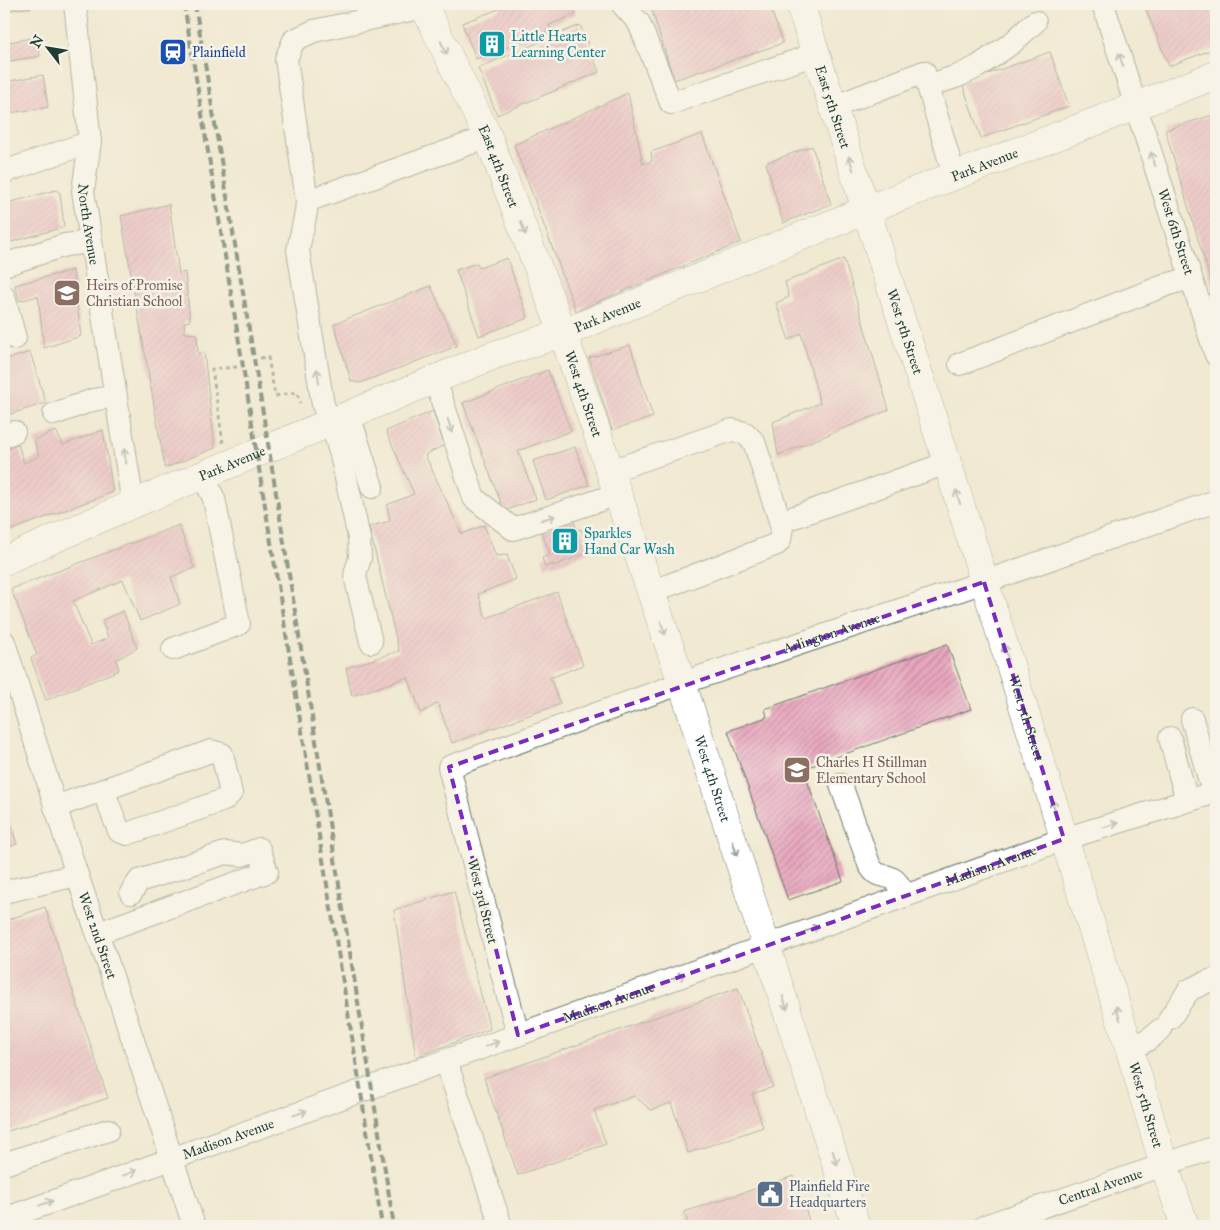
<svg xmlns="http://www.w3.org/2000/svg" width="1220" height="1230" font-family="'IM FELL Great Primer',serif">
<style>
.building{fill:url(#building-hatch)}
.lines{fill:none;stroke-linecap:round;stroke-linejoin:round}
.minor-casing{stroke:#68796b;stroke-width:24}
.major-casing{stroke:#68796b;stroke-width:29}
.path{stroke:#68796b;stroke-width:3;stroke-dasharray:4 4;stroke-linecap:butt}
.minor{stroke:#fff;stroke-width:22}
.major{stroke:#fff;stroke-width:28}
.rail{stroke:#1f3d34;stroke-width:4;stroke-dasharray:8 4;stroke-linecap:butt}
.oneway{stroke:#8f9e9a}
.marked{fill:none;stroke:#7b2cbf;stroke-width:4;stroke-dasharray:10 6;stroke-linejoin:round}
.labels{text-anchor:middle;stroke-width:5;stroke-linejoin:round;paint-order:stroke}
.culture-label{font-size:14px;fill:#0d838f;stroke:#f7f3e8;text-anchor:start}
.transit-label{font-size:14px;fill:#164399;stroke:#f7f3e8;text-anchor:start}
.street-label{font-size:14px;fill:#1f3d34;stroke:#f7f3e8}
.education-label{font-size:14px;fill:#785e54;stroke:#f7f3e8;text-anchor:start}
.service-label{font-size:14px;fill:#4e5e75;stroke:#f7f3e8;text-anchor:start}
</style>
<defs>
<pattern id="building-hatch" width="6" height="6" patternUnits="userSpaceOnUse" patternTransform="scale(1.25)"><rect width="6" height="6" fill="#e9a7bf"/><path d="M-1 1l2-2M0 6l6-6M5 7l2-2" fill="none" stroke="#bc899c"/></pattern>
</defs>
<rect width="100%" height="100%" fill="#f7f3e8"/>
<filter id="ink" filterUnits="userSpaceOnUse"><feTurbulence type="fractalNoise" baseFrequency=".02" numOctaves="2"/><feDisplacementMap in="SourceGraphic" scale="10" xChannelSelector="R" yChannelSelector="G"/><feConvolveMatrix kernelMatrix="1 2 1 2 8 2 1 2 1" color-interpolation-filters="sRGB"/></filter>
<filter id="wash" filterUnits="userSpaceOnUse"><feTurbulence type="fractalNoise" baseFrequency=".0096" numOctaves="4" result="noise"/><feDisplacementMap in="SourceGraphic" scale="20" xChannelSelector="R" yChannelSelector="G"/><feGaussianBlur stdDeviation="1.12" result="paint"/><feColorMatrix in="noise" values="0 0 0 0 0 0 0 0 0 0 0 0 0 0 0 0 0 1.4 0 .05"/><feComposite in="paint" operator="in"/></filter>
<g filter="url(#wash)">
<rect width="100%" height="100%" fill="#f1e9d2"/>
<g id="blocks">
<!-- building -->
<g class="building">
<path d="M4,4H31L32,7L4,11Z"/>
<path d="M512,4H572L576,14L549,25L551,30L476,59L462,23Z"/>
<path d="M650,4H769L783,43L674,80Z"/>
<path d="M1162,4H1216V48L1169,66L1146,10Z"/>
<path d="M580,25L599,72L497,115L478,68Z"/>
<path d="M37,37L40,56L4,62V43Z"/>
<path d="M1050,52L1069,106L981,138L962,83Z"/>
<path d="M43,75L48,107L4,114V82Z"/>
<path d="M628,93L643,164L652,161L651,152L702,134L741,242L576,311L514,145Z"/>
<path d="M1216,114V298L1165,130Z"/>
<path d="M812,146L831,204L783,223L766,163Z"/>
<path d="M56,190L60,193L64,227L4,244V204Z"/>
<path d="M169,204L179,274L185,272L190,321L184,322L185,333L197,334L198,354L204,352L215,448L165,468L121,216Z"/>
<path d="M507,258L528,318L479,336L456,270L477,263L479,268Z"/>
<path d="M844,259L889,410L778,455L773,422L820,403L801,333L789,340L776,303L789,297L785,282Z"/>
<path d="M73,270L81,336L44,348L38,296L19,301L15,285Z"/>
<path d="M431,286L457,346L360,383L351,381L334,324Z"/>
<path d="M630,345L653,417L612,430L589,358Z"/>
<path d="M30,352L46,403L4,416V360Z"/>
<path d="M548,370L571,431L518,451L536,499L504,511L463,403Z"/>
<path d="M433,411L444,445L425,455L462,534L484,525L496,556L507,555L516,579L478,594L486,618L557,592L583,665L550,678L560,704L452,743L438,703L421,713L408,677L352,696L346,668L399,651L369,527L390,521L387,505L414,494L386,431Z"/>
<path d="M103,430L113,492L4,533V451L18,444L24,463L39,456L34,440L56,431L63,445Z"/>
<path d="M575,447L589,485L546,500L533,461Z"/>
<path d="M573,519L577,530L581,529L589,552L553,566V564L545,567L542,558L550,554L541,531Z"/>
<path d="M179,525L194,568L171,577L180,604L140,621L123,580L73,601L91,645L108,638L102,620L123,611L137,648L116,660L119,670L46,700L31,658L37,655L11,589Z"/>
<path d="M947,644L971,709L803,769L843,881L788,900L728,731L767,717L765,709Z"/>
<path d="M4,805L17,844L4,849Z"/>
<path d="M454,891L490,1029L416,1057L394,910Z"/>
<path d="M45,907L108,1098L5,1132L4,921Z"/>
<path d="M738,988L773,1087L752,1094L763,1127L688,1153L671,1103L651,1110L634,1096L594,1110L606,1144L518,1175L484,1078Z"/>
<path d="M794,1176L811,1226H689L684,1212Z"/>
</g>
</g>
</g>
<g filter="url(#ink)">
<use href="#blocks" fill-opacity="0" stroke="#68796b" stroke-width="1"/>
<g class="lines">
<!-- minor casing -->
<g class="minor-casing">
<g id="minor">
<path id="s1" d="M75,4L90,142L83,191L133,504"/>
<path d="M622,4L639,23L671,103L816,54"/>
<path id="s2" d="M1103,4L1216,355"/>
<path d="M928,86L958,76L977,67L1012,43L1035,22"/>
<path d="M833,107L924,72L954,176"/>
<path d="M4,172L90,142"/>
<path d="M307,201L488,137"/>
<path d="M4,265L65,245L91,242"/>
<path d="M4,297L15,338"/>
<path d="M960,364L1169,284L1191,278"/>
<path d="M435,379L474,498L513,529L618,494"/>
<path d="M54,414L93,400L116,396"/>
<path d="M349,415L372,487"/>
<path d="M4,436L14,432"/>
<path d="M610,471L732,430L745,433L754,442L782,527L780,540L777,544L651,592"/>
<path d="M780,522L947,463"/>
<path id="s3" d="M4,642L77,875L108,964L194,1226"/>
<path d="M371,642L355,576L356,571L360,558L359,538L341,455L331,422L323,405L298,250L306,212L307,201L286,59L294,40L314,31L424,7L432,4"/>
<path d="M173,649L239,624L214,499L203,475"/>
<path d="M1192,719L1213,792"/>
<path d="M1170,738L1187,801"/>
<path d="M841,785L869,864C878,880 881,872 893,879C899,883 902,890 905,896"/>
<path d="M55,807L103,790L119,831L127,834L224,800L231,793L222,754L211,751L103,790"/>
<path d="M4,892L77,875"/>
<path d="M98,933L267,872L259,849L242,855L225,853L139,881L131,893"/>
<path d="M1170,1018L1189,990L1209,981L1216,979"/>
<path id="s4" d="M518,1035L449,767L682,683L984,582L1216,501"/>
<path d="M1130,1050L1149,1039L1160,1030"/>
<path d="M446,1061L501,1226"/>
<path d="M4,1164L108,1130"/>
<path id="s5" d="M4,1219L1064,839L1216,792"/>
<path id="s6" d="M985,1226L1216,1147"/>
</g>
</g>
<!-- major casing -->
<g class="major-casing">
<g id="major">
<path id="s7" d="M423,4L488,137L563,333L682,683L856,1226"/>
<path id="s8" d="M800,4L949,468L1130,1050L1164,1165L1185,1226"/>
<path id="s9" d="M4,561L133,504L494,355L563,333L866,210L1216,75"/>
</g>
</g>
<!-- path -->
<g class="path">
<path d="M260,358L268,357L275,396L297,392L300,403"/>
<path d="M223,443L212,369L237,367"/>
</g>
<!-- minor -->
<use href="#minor" class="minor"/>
<!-- major -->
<use href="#major" class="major"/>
<!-- rail -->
<g class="rail">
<path d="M184,4L245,379L260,475L358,1074L382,1226"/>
<path d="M195,4L266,431L394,1226"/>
</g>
</g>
<!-- one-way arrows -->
<defs><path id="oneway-shaft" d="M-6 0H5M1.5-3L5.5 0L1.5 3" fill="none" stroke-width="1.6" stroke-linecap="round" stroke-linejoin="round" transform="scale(1.25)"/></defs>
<g class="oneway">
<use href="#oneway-shaft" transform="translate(444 48) rotate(64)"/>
<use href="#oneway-shaft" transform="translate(1121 60) rotate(-108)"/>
<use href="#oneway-shaft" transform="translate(1153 159) rotate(-108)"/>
<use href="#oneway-shaft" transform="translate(851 163) rotate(-108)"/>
<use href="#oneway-shaft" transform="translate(523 228) rotate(69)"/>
<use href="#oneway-shaft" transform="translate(318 376) rotate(-99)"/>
<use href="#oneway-shaft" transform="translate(450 426) rotate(72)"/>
<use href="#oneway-shaft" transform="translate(125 456) rotate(-99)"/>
<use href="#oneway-shaft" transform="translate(958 497) rotate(-107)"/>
<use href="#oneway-shaft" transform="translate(548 518) rotate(-18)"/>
<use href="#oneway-shaft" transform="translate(663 628) rotate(71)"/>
<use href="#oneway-shaft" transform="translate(1006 652) rotate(-107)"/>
<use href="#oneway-shaft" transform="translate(1054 807) rotate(-107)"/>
<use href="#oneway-shaft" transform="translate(1111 825) rotate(-18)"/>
<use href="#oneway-shaft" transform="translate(735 849) rotate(72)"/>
<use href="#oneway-shaft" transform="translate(812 929) rotate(-20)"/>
<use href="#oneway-shaft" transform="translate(678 977) rotate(-20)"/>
<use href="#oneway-shaft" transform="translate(785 1003) rotate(72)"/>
<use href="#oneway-shaft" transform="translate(1118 1013) rotate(-107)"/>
<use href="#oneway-shaft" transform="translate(492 1044) rotate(-20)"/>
<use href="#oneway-shaft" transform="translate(300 1113) rotate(-20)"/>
<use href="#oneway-shaft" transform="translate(835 1158) rotate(72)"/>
<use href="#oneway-shaft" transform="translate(130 1173) rotate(-20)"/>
<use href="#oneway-shaft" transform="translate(46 1203) rotate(-20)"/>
</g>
</g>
<!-- marked area -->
<path d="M0 0H1220V1230H0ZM984,582L1064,839L518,1035L449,767Z" fill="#f1e9d2" fill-opacity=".55" fill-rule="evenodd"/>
<path class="marked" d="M984,582L1064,839L518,1035L449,767Z"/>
<!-- icons -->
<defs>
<g id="building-square" transform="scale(1.4375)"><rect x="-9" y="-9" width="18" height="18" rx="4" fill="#0f9aa8" stroke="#f7f3e8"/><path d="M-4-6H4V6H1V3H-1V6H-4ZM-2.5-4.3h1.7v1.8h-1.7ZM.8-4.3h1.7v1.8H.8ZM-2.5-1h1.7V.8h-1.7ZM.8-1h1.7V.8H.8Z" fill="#fff"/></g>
<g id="station-square" transform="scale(1.4375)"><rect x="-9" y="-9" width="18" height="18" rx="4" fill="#1a4fb4" stroke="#f7f3e8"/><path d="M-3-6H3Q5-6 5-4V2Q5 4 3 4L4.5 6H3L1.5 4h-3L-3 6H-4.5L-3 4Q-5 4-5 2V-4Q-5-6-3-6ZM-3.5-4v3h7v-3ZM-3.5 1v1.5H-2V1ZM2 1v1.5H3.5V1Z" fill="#fff"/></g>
<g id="school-square" transform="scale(1.4375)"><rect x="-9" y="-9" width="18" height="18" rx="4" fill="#8d6e63" stroke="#f7f3e8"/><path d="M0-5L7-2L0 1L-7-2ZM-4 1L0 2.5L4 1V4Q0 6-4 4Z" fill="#fff"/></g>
<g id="civic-square" transform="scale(1.4375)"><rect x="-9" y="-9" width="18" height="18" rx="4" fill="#5c6f8a" stroke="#f7f3e8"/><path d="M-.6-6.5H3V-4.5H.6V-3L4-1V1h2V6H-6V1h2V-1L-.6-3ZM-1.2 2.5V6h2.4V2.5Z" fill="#fff"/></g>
</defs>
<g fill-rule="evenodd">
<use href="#building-square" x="492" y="44"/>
<use href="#station-square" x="173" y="52"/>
<use href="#school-square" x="67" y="293"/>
<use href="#building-square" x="565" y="541"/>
<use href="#school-square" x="797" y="770"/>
<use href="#civic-square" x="770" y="1194"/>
</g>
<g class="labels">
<!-- culture labels -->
<g class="culture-label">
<text x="511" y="41">Little Hearts<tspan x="511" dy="16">Learning Center</tspan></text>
<text x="584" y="538">Sparkles<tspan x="584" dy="16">Hand Car Wash</tspan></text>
</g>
<!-- transit labels -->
<g class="transit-label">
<text x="192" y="57">Plainfield</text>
</g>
<!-- street labels -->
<g class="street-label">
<text dy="5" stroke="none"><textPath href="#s8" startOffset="108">East 5th Street</textPath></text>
<text dy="5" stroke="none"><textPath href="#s9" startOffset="1058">Park Avenue</textPath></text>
<text dy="5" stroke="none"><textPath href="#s7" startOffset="179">East 4th Street</textPath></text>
<text dy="5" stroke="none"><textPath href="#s1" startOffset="222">North Avenue</textPath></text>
<text dy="5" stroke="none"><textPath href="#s2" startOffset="239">West 6th Street</textPath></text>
<text dy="5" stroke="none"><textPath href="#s9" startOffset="652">Park Avenue</textPath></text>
<text dy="5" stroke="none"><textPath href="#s8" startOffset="344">West 5th Street</textPath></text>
<text dy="5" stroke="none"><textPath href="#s7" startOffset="422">West 4th Street</textPath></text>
<text dy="5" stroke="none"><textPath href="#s9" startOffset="248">Park Avenue</textPath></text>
<text dy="5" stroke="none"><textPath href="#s4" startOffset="682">Arlington Avenue</textPath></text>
<text dy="5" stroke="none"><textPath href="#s8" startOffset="749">West 5th Street</textPath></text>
<text dy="5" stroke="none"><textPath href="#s7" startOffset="828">West 4th Street</textPath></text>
<text dy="5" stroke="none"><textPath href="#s5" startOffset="1048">Madison Avenue</textPath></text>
<text transform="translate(483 901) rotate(76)" y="5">West 3rd Street</text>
<text dy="5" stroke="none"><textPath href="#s3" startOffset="308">West 2nd Street</textPath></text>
<text dy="5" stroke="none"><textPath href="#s5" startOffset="642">Madison Avenue</textPath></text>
<text dy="5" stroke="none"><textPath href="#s8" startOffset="1154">West 5th Street</textPath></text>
<text dy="5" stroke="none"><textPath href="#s5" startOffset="238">Madison Avenue</textPath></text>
<text dy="5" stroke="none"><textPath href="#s6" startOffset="122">Central Avenue</textPath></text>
</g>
<!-- education labels -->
<g class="education-label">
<text x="86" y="290">Heirs of Promise<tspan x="86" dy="16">Christian School</tspan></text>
<text x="816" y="767">Charles H Stillman<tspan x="816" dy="16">Elementary School</tspan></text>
</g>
<!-- service labels -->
<g class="service-label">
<text x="789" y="1191">Plainfield Fire<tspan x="789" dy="16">Headquarters</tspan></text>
</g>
</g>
<!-- margin -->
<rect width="1220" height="1230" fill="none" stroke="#f7f3e8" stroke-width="20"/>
<!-- north arrow -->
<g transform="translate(48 48) rotate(301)" stroke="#f7f3e8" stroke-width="4" paint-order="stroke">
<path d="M0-4L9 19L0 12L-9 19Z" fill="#1f3d34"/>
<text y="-8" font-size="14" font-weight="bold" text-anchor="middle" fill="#1f3d34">N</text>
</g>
</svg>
